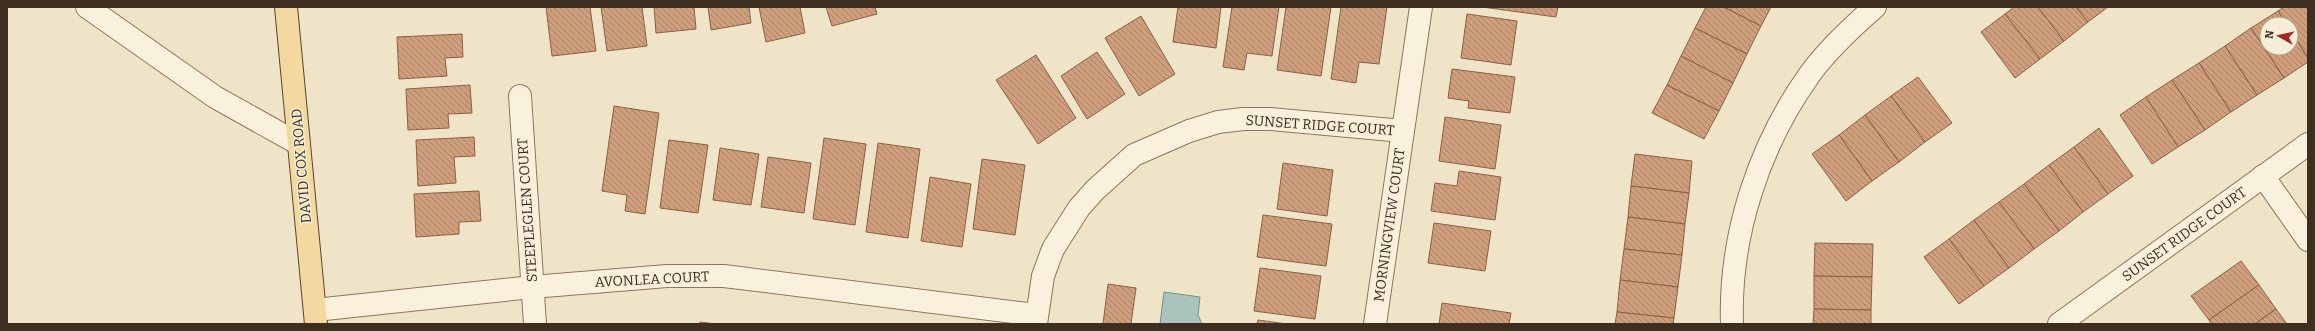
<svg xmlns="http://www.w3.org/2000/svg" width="2315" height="331" font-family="Bitter,serif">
<defs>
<pattern id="building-back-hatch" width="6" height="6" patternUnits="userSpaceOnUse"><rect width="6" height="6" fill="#cf9f7d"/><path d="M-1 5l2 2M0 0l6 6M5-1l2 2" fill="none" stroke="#a98266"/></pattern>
</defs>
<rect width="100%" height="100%" fill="#f0e4c8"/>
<path fill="#a9c4bc" stroke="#6f938a" d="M1164 292 1200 297 1198 315 1202 324H1160Z"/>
<g fill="url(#building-back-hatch)" stroke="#8d5f41">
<path d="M546 7H590L596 51 552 56Z"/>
<path d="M601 7H642L647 46 607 51Z"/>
<path d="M654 7H694L696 29 656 33Z"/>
<path d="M708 7H749L751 23 711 30Z"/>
<path d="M759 7H800L805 33 766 42Z"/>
<path d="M826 7H875L877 14 832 26Z"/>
<path d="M1178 7H1221L1216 48 1173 42Z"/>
<path d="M1232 7H1279L1272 56 1247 53 1244 70 1223 67Z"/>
<path d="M1286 7H1331L1321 76 1277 70Z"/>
<path d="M1341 7H1387L1379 64 1359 62 1356 83 1331 79Z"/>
<path d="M1482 7H1558L1556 17Z"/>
<path d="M1706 7H1724L1761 26 1747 54 1695 28Z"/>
<path d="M1724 7H1771L1761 26Z"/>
<path d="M2014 7H2038L2064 41 2040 59 2005 14Z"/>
<path d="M2038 7H2076L2088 22 2064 41Z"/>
<path d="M2076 7H2108L2088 22Z"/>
<path d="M2284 7H2308V58L2291 31V24H2286L2278 11Z"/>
<path d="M2278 11 2286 24H2267V48H2291V31L2308 58V62L2284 78 2251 28Z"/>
<path d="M1467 14 1517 21 1511 65 1461 58Z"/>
<path d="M2005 14 2040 59 2015 78 1981 32Z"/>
<path d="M1141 16 1175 74 1139 96 1105 38Z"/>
<path d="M1695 28 1747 54 1733 83 1681 56Z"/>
<path d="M2251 28 2284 78 2257 95 2225 46Z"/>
<path d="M462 34 463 57 445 58 447 76 399 79 397 37Z"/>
<path d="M2225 46 2257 95 2231 112 2199 63Z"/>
<path d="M1097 52 1125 94 1087 119 1061 76Z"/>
<path d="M1036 55 1076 118 1038 144 996 80Z"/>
<path d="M1681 56 1733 83 1719 111 1667 85Z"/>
<path d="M2199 63 2231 112 2205 130 2172 80Z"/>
<path d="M1452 69 1515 77 1510 113 1468 108 1469 101 1448 98Z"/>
<path d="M1918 77 1952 123 1925 142 1891 96Z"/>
<path d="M2172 80 2205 130 2178 147 2146 97Z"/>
<path d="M470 85 472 113 448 114 449 128 408 130 406 89Z"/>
<path d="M1667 85 1719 111 1704 139 1652 113Z"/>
<path d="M1891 96 1925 142 1899 162 1865 115Z"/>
<path d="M2146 97 2178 147 2152 164 2120 115Z"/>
<path d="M614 106 659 113 645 214 625 211 627 195 602 191Z"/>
<path d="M1865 115 1899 162 1872 181 1839 135Z"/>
<path d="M1445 117 1501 125 1495 169 1439 161Z"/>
<path d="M2099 128 2133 176 2108 194 2074 147Z"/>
<path d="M1839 135 1872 181 1846 201 1812 154Z"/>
<path d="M474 137 475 156 454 157 456 183 418 186 416 140Z"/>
<path d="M824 138 866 144 855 225 813 219Z"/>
<path d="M669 140 708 145 698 213 660 208Z"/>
<path d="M878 143 920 149 908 238 866 232Z"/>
<path d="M2074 147 2108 194 2083 212 2049 165Z"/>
<path d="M720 148 759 154 751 205 713 200Z"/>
<path d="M1635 154 1692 161 1689 193 1631 186Z"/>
<path d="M768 157 811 163 804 213 761 207Z"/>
<path d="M982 159 1025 165 1015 235 973 229Z"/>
<path d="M1283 163 1333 170 1327 216 1277 209Z"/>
<path d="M2049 165 2083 212 2059 231 2024 184Z"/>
<path d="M1459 171 1501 177 1495 220 1431 211 1435 183 1457 186Z"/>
<path d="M930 177 971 184 962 247 921 241Z"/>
<path d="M2024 184 2059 231 2034 249 1999 202Z"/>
<path d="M1631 186 1689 193 1685 224 1628 217Z"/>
<path d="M479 191 481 221 459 222V234L416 237 414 194Z"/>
<path d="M1999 202 2034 249 2009 268 1974 220Z"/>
<path d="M1263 215 1332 224 1326 266 1257 257Z"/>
<path d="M1628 217 1685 224 1682 255 1624 249Z"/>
<path d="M1974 220 2009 268 1984 286 1949 239Z"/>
<path d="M1434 223 1491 231 1485 271 1428 263Z"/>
<path d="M1949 239 1984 286 1959 304 1924 257Z"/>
<path d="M1815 243 1873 244 1872 277 1814 276Z"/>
<path d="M1624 249 1682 255 1678 287 1620 280Z"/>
<path d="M2241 261 2259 285 2209 320 2191 296Z"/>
<path d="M1260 268 1321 276 1315 319 1254 311Z"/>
<path d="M1814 276 1872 277 1871 310 1814 309Z"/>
<path d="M1620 280 1678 287 1674 318 1617 312Z"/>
<path d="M1108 284 1136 288 1131 324H1103Z"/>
<path d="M2259 285 2276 309 2255 324H2211L2209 320Z"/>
<path d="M1442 303 1511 313 1509 324H1439Z"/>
<path d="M1814 309 1871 310V324H1813Z"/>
<path d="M2276 309 2287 324H2255Z"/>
<path d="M1617 312 1674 318 1673 324H1615Z"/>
<path d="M1258 320 1287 324H1257Z"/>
<path d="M700 322 716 324H699Z"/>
</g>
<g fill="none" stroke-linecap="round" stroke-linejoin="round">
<g stroke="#8d765c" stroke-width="24">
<g id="minor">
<path d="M87 7 215 97 299 144"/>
<path d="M520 96 535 324"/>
<path d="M2263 176 2308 240"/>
<path d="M315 310 532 287 667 276H724L1036 315"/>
<path d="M1036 324 1043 276 1053 249 1079 208 1095 190 1134 155 1189 131 1218 122 1243 119H1270L1403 131"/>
<path d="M1375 324 1421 7"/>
<path d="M1732 324C1729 236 1759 145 1810 74 1828 49 1852 27 1875 7"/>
<path d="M2059 324 2308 144"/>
</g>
</g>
<g stroke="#5b4430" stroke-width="24">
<path id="major" d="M286 7 316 324"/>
</g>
<use href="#minor" stroke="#faf1dc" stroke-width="22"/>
<use href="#major" stroke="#f3d9a0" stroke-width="22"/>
</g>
<g text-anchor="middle" stroke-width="3" stroke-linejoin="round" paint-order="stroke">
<g font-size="14" fill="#3d2e20" stroke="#f7eed8">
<text transform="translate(1320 125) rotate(4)" y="5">SUNSET RIDGE COURT</text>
<text transform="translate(301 166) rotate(-95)" y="5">DAVID COX ROAD</text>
<text transform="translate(527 210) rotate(-94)" y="5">STEEPLEGLEN COURT</text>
<text transform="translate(1389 225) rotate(-82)" y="5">MORNINGVIEW COURT</text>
<text transform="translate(2184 234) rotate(-36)" y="5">SUNSET RIDGE COURT</text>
<text transform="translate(652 279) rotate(-3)" y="5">AVONLEA COURT</text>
</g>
</g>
<rect width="2315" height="331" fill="none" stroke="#3d2e20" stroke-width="16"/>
<g transform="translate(2279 36) rotate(278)"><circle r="19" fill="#f7eed8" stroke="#ada18e"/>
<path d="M0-3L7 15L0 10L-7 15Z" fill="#9e2a2b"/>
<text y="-6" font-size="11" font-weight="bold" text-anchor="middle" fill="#3d2e20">N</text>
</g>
</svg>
